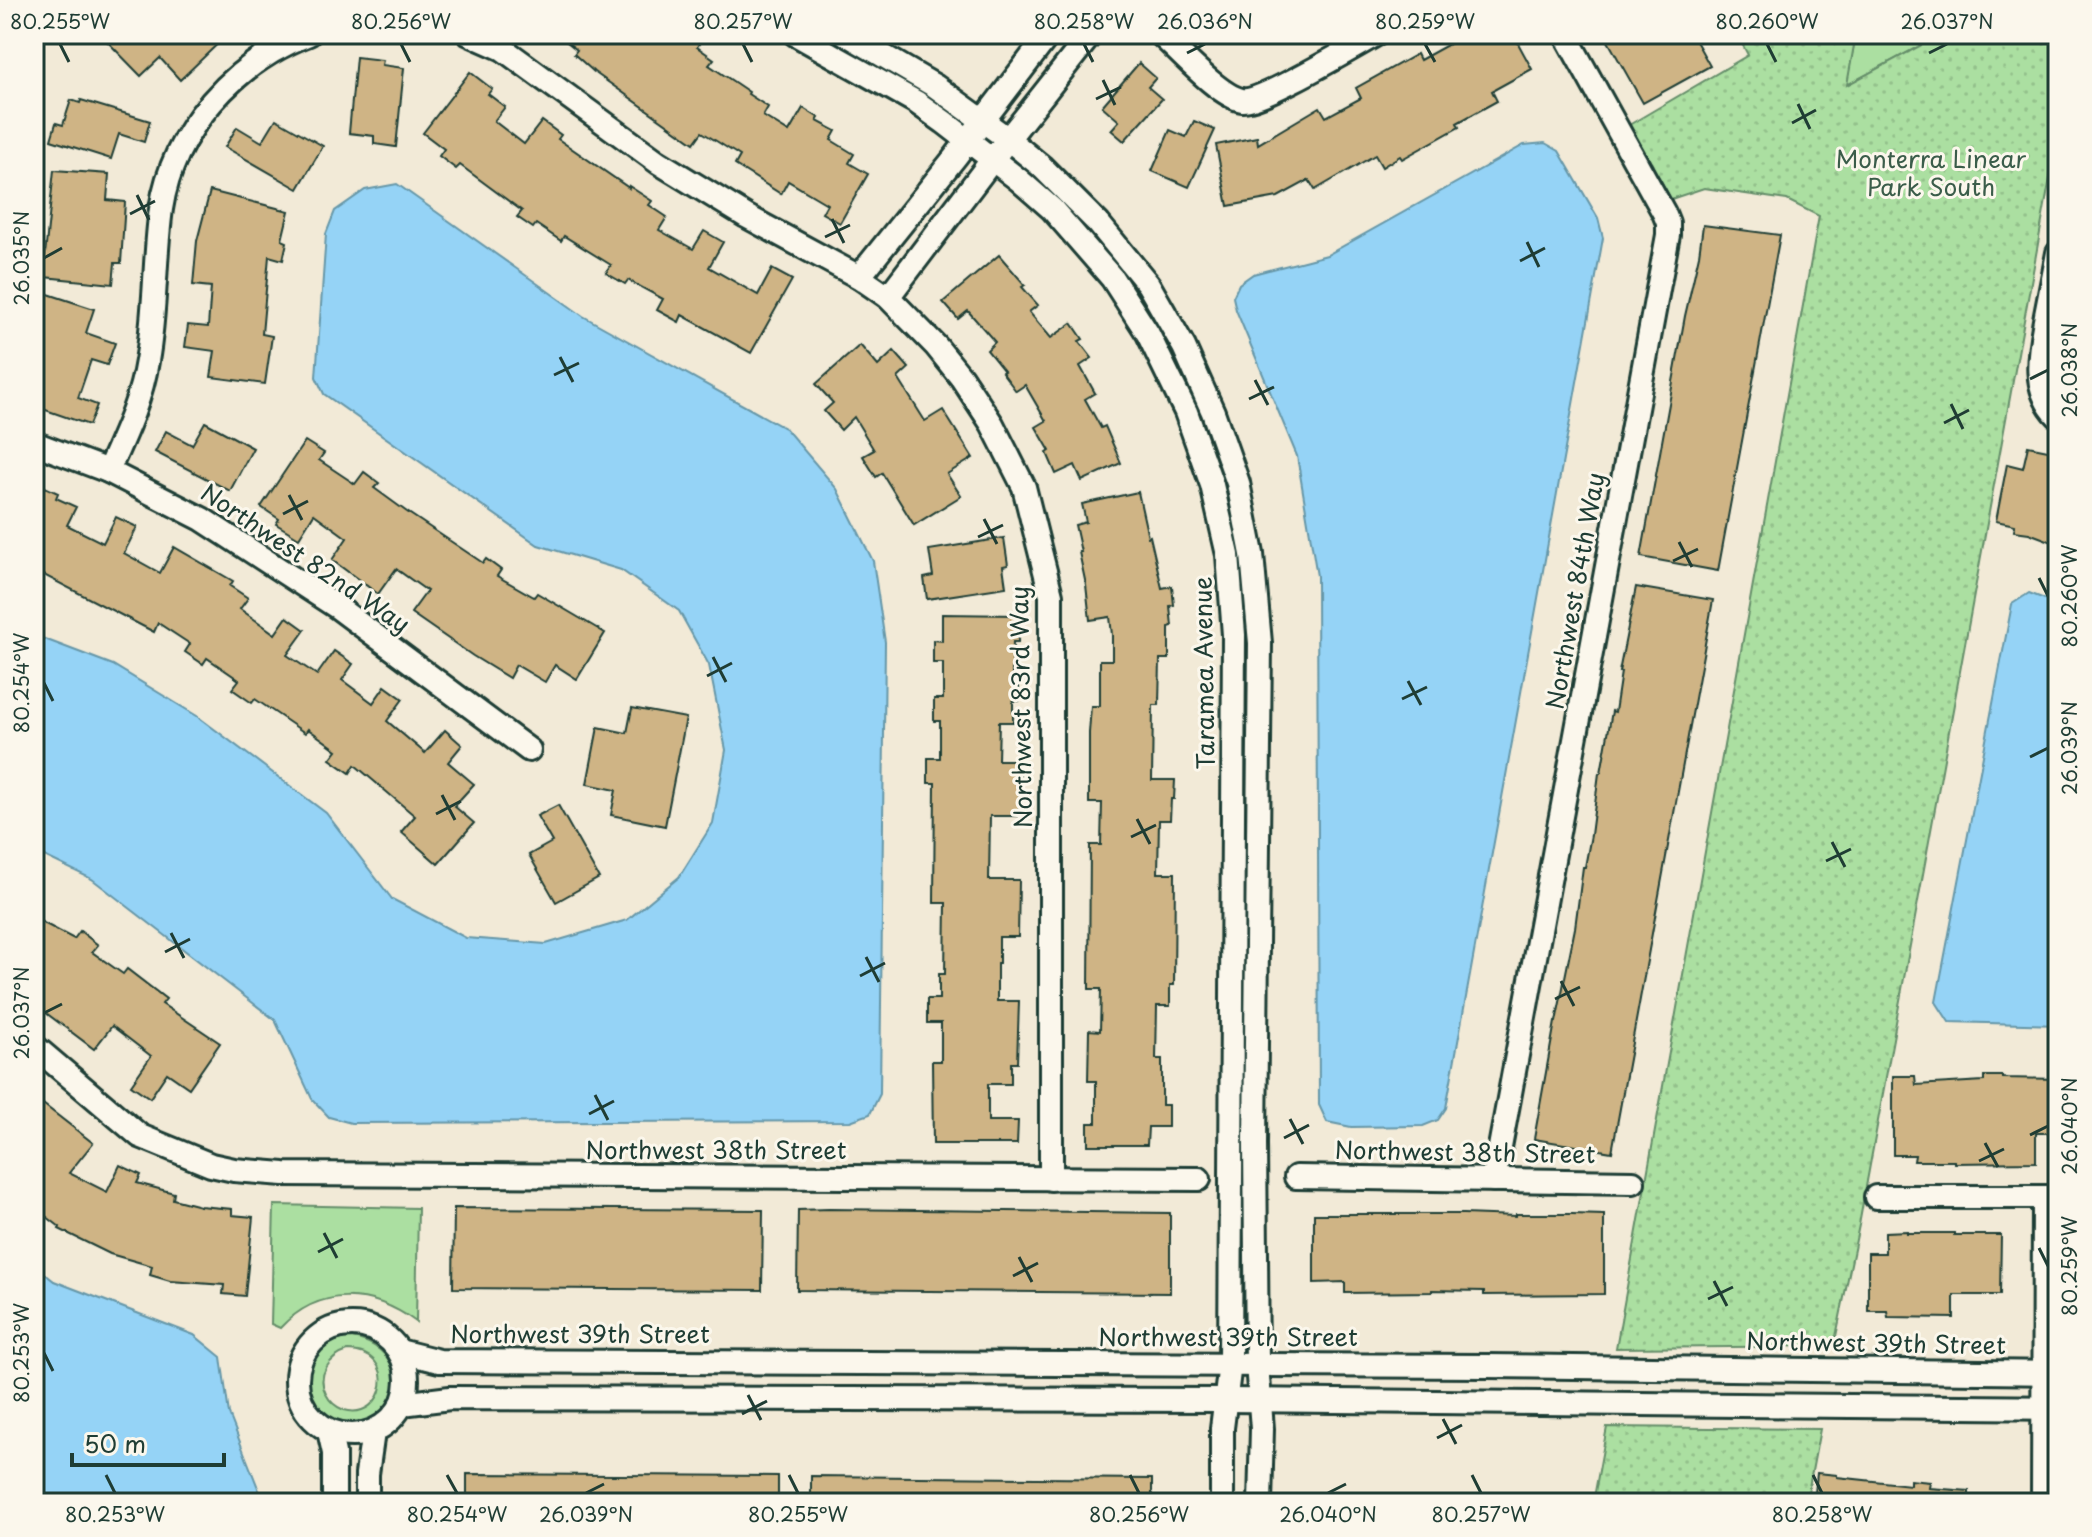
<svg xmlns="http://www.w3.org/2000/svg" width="2092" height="1537" font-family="'Playpen Sans',sans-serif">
<defs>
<pattern id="park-dots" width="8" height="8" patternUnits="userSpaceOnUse" patternTransform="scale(2)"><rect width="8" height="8" fill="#abdfa1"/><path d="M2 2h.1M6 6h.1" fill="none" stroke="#93c08b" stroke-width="1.8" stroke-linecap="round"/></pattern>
</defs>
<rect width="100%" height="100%" fill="#f2ead7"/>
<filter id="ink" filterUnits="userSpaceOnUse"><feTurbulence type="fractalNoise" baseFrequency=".0125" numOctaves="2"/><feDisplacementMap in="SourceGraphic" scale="16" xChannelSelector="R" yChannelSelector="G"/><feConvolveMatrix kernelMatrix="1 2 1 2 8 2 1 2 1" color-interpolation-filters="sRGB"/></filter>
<g filter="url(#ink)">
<g fill="#abdfa1" stroke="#658e6a" stroke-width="2" fill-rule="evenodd">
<path d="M1856 34H1942L1846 86Z"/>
<path d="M274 1205 418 1208 416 1322C371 1289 319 1286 280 1328L271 1324Z"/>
<path d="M345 1338C380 1337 409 1371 387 1404 381 1413 373 1419 363 1422 307 1438 283 1353 345 1338ZM348 1351C400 1351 386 1422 344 1410 336 1407 330 1402 326 1394 316 1375 329 1357 348 1351Z"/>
</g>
<g fill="url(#park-dots)" stroke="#658e6a" stroke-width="2">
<path d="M1737 34H1856L1847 85 1942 34H2058V134L1859 1225 1834 1346 1616 1348 1819 216 1787 200 1704 188 1671 199 1629 125 1748 55Z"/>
<path d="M1607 1427 1820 1429 1806 1503H1593Z"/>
</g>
<g fill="#95d3f6" stroke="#6697a8" stroke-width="2">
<path d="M1545 143 1559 151 1598 218 1603 238 1446 1108 1438 1120 1423 1126 1351 1127 1327 1122 1319 1105 1317 576 1297 456 1236 310 1233 297 1239 284 1253 274 1327 255 1524 145Z"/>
<path d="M397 184 583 316 786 429 837 489 873 561 885 642 880 1094 870 1114 850 1121 351 1123 329 1117 312 1099 275 1020 92 879 34 851V635L113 665 197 716 326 813 392 899 466 938 546 944 627 920 679 877 713 823 726 750 709 665 679 611 621 570 538 545 324 394 316 377 326 234 335 211 365 190Z"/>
<path d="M2029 593 2058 604V1025L1949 1022 1936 1002 2012 604Z"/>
<path d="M34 1265 54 1281 194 1335 221 1357 229 1414 260 1493V1503H34Z"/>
</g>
<g fill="#cfb485" stroke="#1f3d34" stroke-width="2">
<path d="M100 34H228L180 80 160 58 141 76Z"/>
<path d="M557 34H686L699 44 697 47 714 59 709 65 749 92 748 94 768 107 763 116 789 132 803 108 819 118 817 121 836 131 831 140 854 154 849 163 868 174 840 223 822 213 827 204 788 181 781 194 735 165 740 156 702 132 694 143 594 72 574 54 577 50Z"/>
<path d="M1467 34H1513L1532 69 1492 91 1497 101 1457 123 1459 127 1402 159 1400 156 1382 167 1375 155 1315 190 1309 180 1278 197 1228 206 1216 145 1257 137 1258 144 1320 107 1326 117 1361 98 1356 88 1417 54 1420 60Z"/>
<path d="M1604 34H1692L1710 66 1643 103Z"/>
<path d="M356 57 383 60 382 65 404 68 396 147 374 144V136L349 133Z"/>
<path d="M1139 63 1156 78 1148 87 1162 99 1124 141 1111 130 1119 121 1102 106Z"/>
<path d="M470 72 492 89 488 94 505 107 494 121 524 144 542 121 561 135 558 139 629 188V186L652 201 649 205 667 217 659 230 693 249 704 231 723 242 709 267 758 295 772 269 792 280 751 353 682 315 679 322 657 310 663 299 628 280 625 284 606 273 611 265 564 236 561 241 536 224 533 228 517 217 522 211 460 165 456 169 439 156 444 149 423 133Z"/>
<path d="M71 100 80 103 81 100 150 121 144 142 119 134 111 159 51 140 56 123 63 125Z"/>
<path d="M276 119 323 146 298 189 225 147 237 127 262 142Z"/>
<path d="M1194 121 1215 130 1189 187 1152 171 1170 130 1186 137Z"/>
<path d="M54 170 109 174 107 200 125 202 121 263H115L113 284 34 276 36 254 45 255Z"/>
<path d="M210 191 289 211 282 240 287 242 283 260 269 256 262 334 272 336 265 384 211 377 215 351 185 347 188 325 208 327 211 287 193 285 197 241Z"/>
<path d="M1703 225 1780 235 1718 571 1641 557 1685 316 1699 255Z"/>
<path d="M999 255 1025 285 1022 287 1038 305 1029 312 1051 338 1072 323 1083 339 1079 341 1092 358 1080 366 1095 393 1085 399 1101 428 1105 426 1121 463 1082 481 1075 465 1056 474 1047 453 1050 451 1036 427 1046 421 1025 385 1016 391 1002 372 1004 371 987 350 995 342 968 311 958 319 943 302Z"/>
<path d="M42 292 94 309 86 333 115 343 107 365 91 360 78 398 97 405 89 425 34 406V317Z"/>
<path d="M860 345 878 366 894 351 909 368 898 378 925 421 943 410 973 458 947 474 961 496 914 525 882 473 876 477 863 456 874 450 854 417 841 430 824 411 833 403 816 384Z"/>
<path d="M205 422 253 448 230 491 155 452 166 431 192 445Z"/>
<path d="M305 441 324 453 319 460 355 484 364 472 379 483 374 488 407 512 483 563 486 559 501 570 497 576 534 597 537 593 605 633 577 679 555 665 545 682 516 665 509 678 473 656 411 613 427 591 396 569 378 594 332 560 347 538 314 514 299 538 276 524 279 519 261 507Z"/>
<path d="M2028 446 2058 452V544L2029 533 2014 531 2015 525 1996 521 2007 464 2023 468Z"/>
<path d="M34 482 58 493 56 498 76 507 67 525 103 543 116 517 137 527 124 553 160 573 174 547 233 581 230 586 248 598 240 609 275 634 287 617 305 630 287 655 317 675 334 651 353 664 342 680 373 703 385 686 403 699 387 721 425 753 445 730 462 745 448 762 474 784 454 806 474 823 438 864 401 832 415 816 355 765 350 773 330 759 337 750 308 729 305 733 255 699 252 703 232 689 239 680 207 658 203 664 185 652 190 644 158 623 154 632 34 570Z"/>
<path d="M1138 492 1148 537 1150 536 1162 588 1172 586 1174 605 1170 606 1172 626 1169 627V659H1160L1159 705H1153L1152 780H1175L1174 799H1171L1170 820H1159L1158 873H1175L1174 985H1170V1006H1157L1156 1059H1162V1105H1168V1127H1148L1147 1145H1088V1123H1096V1081H1088L1089 1030 1100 1031 1101 989H1089L1090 845H1101L1102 803H1089V733L1091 706H1100V660H1112V635L1110 617 1090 620 1086 585 1079 552H1081L1075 525 1086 522 1082 504Z"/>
<path d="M1004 538 1008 565 1003 566 1006 587 927 599 924 578 933 576 929 550Z"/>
<path d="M1636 587 1713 600 1612 1152 1534 1139 1555 1022H1556L1575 928 1583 867H1585L1591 835 1599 773H1601L1612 711 1615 712 1621 672H1619Z"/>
<path d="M942 614 1019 615 1018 642H1013L1012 674H1019V701H1013V722H999L998 760H1020L1019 816H990L989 880H1019L1018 937H999V963H997V1001H1019L1017 1063H1011V1084H988V1121H1018L1017 1144H933L932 1061H941V1023H927V999H939V974H945L946 903H934L935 783H928V758H940V721H934V699H943V663H933V640L942 641Z"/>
<path d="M632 708 686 718 665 826 611 815 616 790 587 784 598 727 627 733Z"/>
<path d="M558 805 599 878 556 902 529 855 552 842 537 816Z"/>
<path d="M34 918 74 939 80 931 98 945 92 952 123 974 127 969 166 999 162 1004 220 1043 189 1088 167 1073 150 1098 131 1085 151 1056 112 1026 94 1049 34 1004Z"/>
<path d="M1893 1076H1915L1916 1085 1984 1081V1076H2003V1078L2058 1079V1133H2036V1162L1954 1163V1161H1914L1915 1155H1893Z"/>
<path d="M34 1097 93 1143 69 1173 107 1192 120 1165 141 1175 137 1183 174 1193 173 1199 200 1206 232 1209V1215L253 1217 245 1296 223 1294 224 1285 170 1281 150 1275 152 1266 110 1254 59 1229 60 1227 34 1207Z"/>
<path d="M454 1208 763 1210 762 1290 453 1288Z"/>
<path d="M829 1209 1170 1213V1293L797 1290 798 1210Z"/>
<path d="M1314 1214H1463L1516 1216V1214H1572L1604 1215V1294L1484 1295V1291L1432 1290V1292L1345 1293V1282L1314 1283Z"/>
<path d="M1907 1231V1233H1954V1235H2001L2000 1295H1954V1318L1888 1317 1887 1311H1868V1253H1885V1232Z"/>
<path d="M1817 1473 1837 1475V1477L1910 1485V1480L1930 1482 1929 1488 1969 1491V1503H1814Z"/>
<path d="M467 1474 778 1476V1503H467Z"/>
<path d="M811 1476 1152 1479V1503H811Z"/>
</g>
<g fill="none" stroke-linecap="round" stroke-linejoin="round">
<g stroke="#1f3d34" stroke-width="28">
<g id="street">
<path d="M469 34 503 49 658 162 746 216 859 277 888 297 936 346 961 377 992 424 1024 487 1051 595V1179"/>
<path d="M795 34 916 102 944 122 1019 180 1052 209 1112 278 1148 334 1186 412 1212 485 1228 555 1234 635 1230 1364 1222 1428V1503"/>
<path d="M846 34 935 86 1008 139 1041 166 1099 224 1148 284 1184 347 1213 412 1238 483 1252 554 1260 643 1255 1144 1257 1364 1262 1429 1260 1503"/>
<path d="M1160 34C1179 51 1219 96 1242 100 1260 103 1355 46 1377 34"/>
<path d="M2058 253C2054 273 2050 294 2046 315 2040 349 2030 388 2058 416"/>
<path d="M859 277 956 156 1049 34"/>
<path d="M888 297 1008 139 1091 34"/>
<path d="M34 443 108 471 202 519 337 607 529 750"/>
<path d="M108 471C124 435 141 400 147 361 156 311 154 259 161 209 173 129 235 62 309 34"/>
<path d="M34 1046 140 1136 211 1165 234 1170 284 1174 1199 1179"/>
<path d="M1296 1177 1633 1182"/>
<path d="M1494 1180 1668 235V223L1664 213 1565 34"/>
<path d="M1876 1197H2057"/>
<circle cx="352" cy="1380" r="55"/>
<path d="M399 1351 439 1361 1486 1366 2058 1373"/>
<path d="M402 1404 450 1398 1226 1400 2058 1408"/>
<path d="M329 1431 334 1453V1503"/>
<path d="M367 1503V1474L373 1432"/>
<path d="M2043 1503 2044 1197"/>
</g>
</g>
<use href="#street" stroke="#fbf7ec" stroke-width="22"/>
</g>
</g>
<path fill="none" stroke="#1f3d34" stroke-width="3" d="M60 44 69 62M401 44 410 62M743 44 752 62M1084 44 1093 62M1425 44 1435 62M1767 44 1776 62M1187 53 1205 44M1929 53 1947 44M1103 80 1115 105M1096 99 1121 87M1798 104 1810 129M1792 123 1816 110M137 195 149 220M130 214 155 201M832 219 844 243M825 237 850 225M1527 242 1539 267M44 258 62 248M1520 261 1545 248M560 357 573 382M554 375 579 363M2030 379 2048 370M1255 380 1268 405M1249 399 1274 387M1951 404 1963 429M1944 423 1969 410M289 495 302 520M283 514 308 501M984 519 997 544M978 537 1003 525M1679 542 1692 567M1673 561 1698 549M2039 578 2048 596M713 657 726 682M707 676 732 663M1408 681 1421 705M44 683 53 701M1402 699 1427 687M2030 757 2048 748M442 795 455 820M436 814 461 801M1137 819 1150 844M1131 837 1156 825M1832 842 1845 867M1826 861 1851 849M171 933 184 958M165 952 190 939M866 957 879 982M860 976 885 963M1561 981 1574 1006M1555 999 1580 987M44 1013 62 1004M595 1095 608 1120M589 1114 614 1101M1290 1119 1303 1144M2030 1135 2048 1126M1284 1138 1309 1125M1985 1143 1998 1167M1979 1161 2004 1149M324 1233 337 1258M2039 1248 2048 1266M318 1252 343 1239M1019 1257 1032 1282M1013 1276 1038 1263M1714 1281 1727 1306M1708 1299 1733 1287M44 1353 53 1371M748 1395 761 1420M742 1414 767 1401M1443 1419 1456 1444M1437 1438 1462 1425M106 1475 115 1493M447 1475 457 1493M789 1475 798 1493M1130 1475 1139 1493M1472 1475 1481 1493M1813 1475 1822 1493M586 1493 604 1484M1328 1493 1346 1484"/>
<g text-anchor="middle" stroke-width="6" stroke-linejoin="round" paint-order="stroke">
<g font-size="24" fill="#3b5d4a" stroke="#fbf7ec">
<text x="1931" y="168">Monterra Linear<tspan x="1931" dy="28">Park South</tspan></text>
</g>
<g font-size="24" fill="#1f3d34" stroke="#fbf7ec">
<text transform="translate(305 559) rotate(34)" y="8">Northwest 82nd Way</text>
<text transform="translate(1576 591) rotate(-80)" y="8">Northwest 84th Way</text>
<text transform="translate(1205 673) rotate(-91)" y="8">Taramea Avenue</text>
<text transform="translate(1022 707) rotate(-91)" y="8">Northwest 83rd Way</text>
<text x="716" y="1159">Northwest 38th Street</text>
<text transform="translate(1465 1153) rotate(1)" y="8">Northwest 38th Street</text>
<text x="580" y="1343">Northwest 39th Street</text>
<text x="1228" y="1346">Northwest 39th Street</text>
<text transform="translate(1876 1344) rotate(1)" y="8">Northwest 39th Street</text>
</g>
</g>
<rect width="2092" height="1537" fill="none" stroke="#fbf7ec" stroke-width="88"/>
<path d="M72 1453v12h152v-12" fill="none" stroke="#1f3d34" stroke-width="4"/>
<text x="84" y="1453" font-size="24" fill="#1f3d34" stroke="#fbf7ec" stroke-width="6" paint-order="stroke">50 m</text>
<rect x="44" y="44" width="2004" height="1449" fill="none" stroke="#1f3d34" stroke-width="3"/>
<g font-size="20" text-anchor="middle" fill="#1f3d34">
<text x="60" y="29">80.255°W</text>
<text x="401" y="29">80.256°W</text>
<text x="743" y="29">80.257°W</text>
<text x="1084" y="29">80.258°W</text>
<text x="1205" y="29">26.036°N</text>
<text x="1425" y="29">80.259°W</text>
<text x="1767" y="29">80.260°W</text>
<text x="1947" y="29">26.037°N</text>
<text transform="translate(22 258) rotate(-90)" y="7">26.035°N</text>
<text transform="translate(2070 370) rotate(-90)" y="7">26.038°N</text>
<text transform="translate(2070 596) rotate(-90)" y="7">80.260°W</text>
<text transform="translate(22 683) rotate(-90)" y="7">80.254°W</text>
<text transform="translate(2070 748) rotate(-90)" y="7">26.039°N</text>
<text transform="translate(22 1013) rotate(-90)" y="7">26.037°N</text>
<text transform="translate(2070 1126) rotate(-90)" y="7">26.040°N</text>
<text transform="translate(2070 1266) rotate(-90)" y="7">80.259°W</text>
<text transform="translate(22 1353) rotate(-90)" y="7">80.253°W</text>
<text x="115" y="1522">80.253°W</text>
<text x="457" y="1522">80.254°W</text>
<text x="586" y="1522">26.039°N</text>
<text x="798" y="1522">80.255°W</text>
<text x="1139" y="1522">80.256°W</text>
<text x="1328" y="1522">26.040°N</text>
<text x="1481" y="1522">80.257°W</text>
<text x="1822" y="1522">80.258°W</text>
</g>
</svg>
